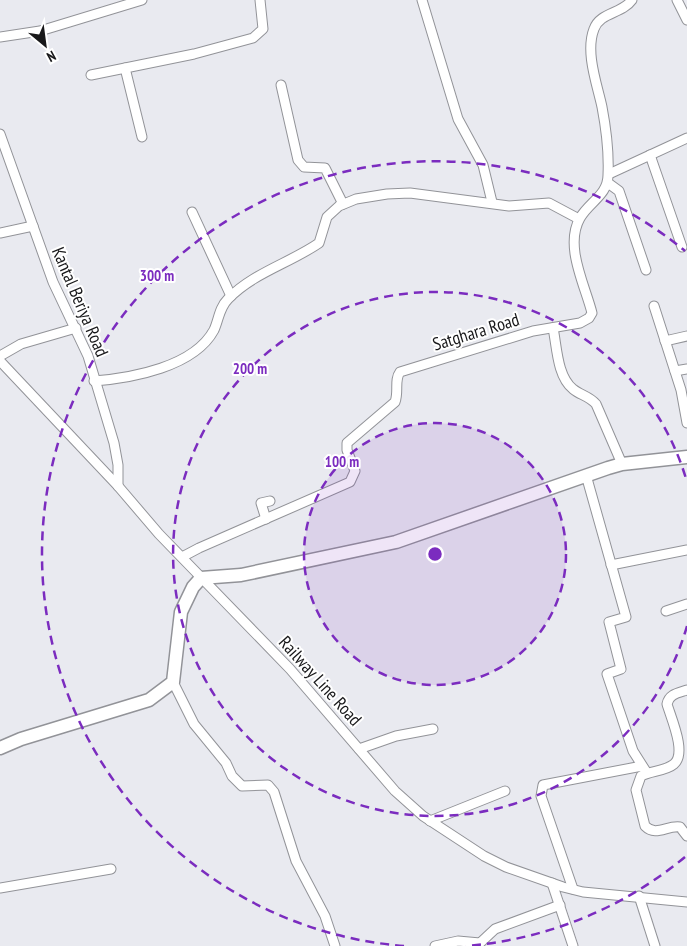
<svg xmlns="http://www.w3.org/2000/svg" width="687" height="946" font-family="'PT Sans Narrow',sans-serif">
<rect width="100%" height="100%" fill="#e9eaf0"/>
<g fill="none" stroke-linecap="round" stroke-linejoin="round">
<g stroke="#929398" stroke-width="11">
<g id="street">
<path d="M422 0 458 119 483 165 492 202"/>
<path d="M677 0 687 20"/>
<path d="M0 37 40 31 142 0"/>
<path d="M125 68 142 137"/>
<path d="M91 75 194 54 253 38 263 29 260 0"/>
<path d="M281 85 298 160 304 167 325 168 343 204"/>
<path d="M0 134 53 282 88 356 114 443 118 465V486"/>
<path d="M650 155 682 247"/>
<path d="M609 174 687 138"/>
<path d="M608 183 619 191 646 270"/>
<path d="M192 212 231 296"/>
<path d="M0 233 33 226"/>
<path d="M654 306 681 390 687 423"/>
<path d="M553 328C557 347 557 376 573 389 580 395 589 396 596 404L622 464"/>
<path d="M665 341 687 336"/>
<path d="M0 356 21 344 76 328"/>
<path d="M0 361 118 486 159 534 290 669 395 791 423 816 484 856 506 867 563 887 583 892 687 902"/>
<path d="M675 371 687 369"/>
<path d="M94 381C132 378 194 367 214 330 219 319 219 308 228 299 253 273 290 263 319 243L327 217 339 206 356 199 387 194 410 193 509 206 549 203 579 219"/>
<path d="M586 475 626 617 609 622 621 669 607 674 633 751 647 773"/>
<path d="M266 519 261 503 270 501"/>
<path d="M182 557 199 548 350 482 355 471 347 450V443L395 402C399 392 394 380 400 372L533 331 580 323 589 318 592 313C585 285 564 246 580 218 589 202 608 195 608 175 609 154 606 128 602 107 597 84 585 52 594 29 600 12 622 14 632 0"/>
<path d="M611 565 687 550"/>
<path d="M666 611 687 604"/>
<path d="M173 682 194 724 226 763 232 776 242 786 268 785 274 792 296 861 325 916 335 946"/>
<path d="M687 690C678 693 669 694 667 704 671 718 687 753 674 764 666 771 650 771 641 776L636 790 645 826C656 837 667 825 680 827L687 836"/>
<path d="M359 749 396 736 433 729"/>
<path d="M430 821 505 791"/>
<path d="M552 883 573 946"/>
<path d="M0 888 111 869"/>
<path d="M573 889 541 796 543 785 642 766"/>
<path d="M639 896 655 946"/>
<path d="M435 946 458 941 480 943 495 929 560 905"/>
</g>
</g>
<g stroke="#929398" stroke-width="15">
<path id="secondary" d="M0 748 21 739 149 700 173 682 181 612 193 587 201 578 241 575 396 542 608 468 622 464 687 457"/>
</g>
<use href="#street" stroke="#fff" stroke-width="9"/>
<use href="#secondary" stroke="#fff" stroke-width="12"/>
</g>
<circle cx="435" cy="554" r="131" fill="#7b2cbf" fill-opacity=".12"/>
<g fill="none" stroke="#7b2cbf" stroke-width="2.5" stroke-dasharray="9 6">
<circle cx="435" cy="554" r="131"/>
<path d="M687 626A262 262 0 1 1 687 482"/>
<path d="M685 857A393 393 0 0 1 466 946M404 946A393 393 0 1 1 685 251"/>
</g>
<g text-anchor="middle" stroke-width="4" stroke-linejoin="round" paint-order="stroke">
<g font-size="18" fill="#18181a" stroke="#fff">
<text transform="translate(80 302) rotate(67)" y="6">Kantal Beriya Road</text>
<text transform="translate(476 332) rotate(-17)" y="6">Satghara Road</text>
<text transform="translate(320 681) rotate(48)" y="6">Railway Line Road</text>
</g>
</g>
<circle cx="435" cy="554" r="8" fill="#7b2cbf" stroke="#fff" stroke-width="2.5"/>
<g font-size="15" text-anchor="middle" font-weight="bold" fill="#7b2cbf" stroke="#fff" stroke-width="4" stroke-linejoin="round" paint-order="stroke">
<text x="157" y="281">300 m</text>
<text x="250" y="374">200 m</text>
<text x="342" y="467">100 m</text>
</g>
<g transform="translate(45 45) rotate(151)" stroke="#ffffff" stroke-width="4" paint-order="stroke">
<path d="M0-4L9 19L0 12L-9 19Z" fill="#18181a"/>
<text y="-8" font-size="14" font-weight="bold" text-anchor="middle" fill="#18181a">N</text>
</g>
</svg>
